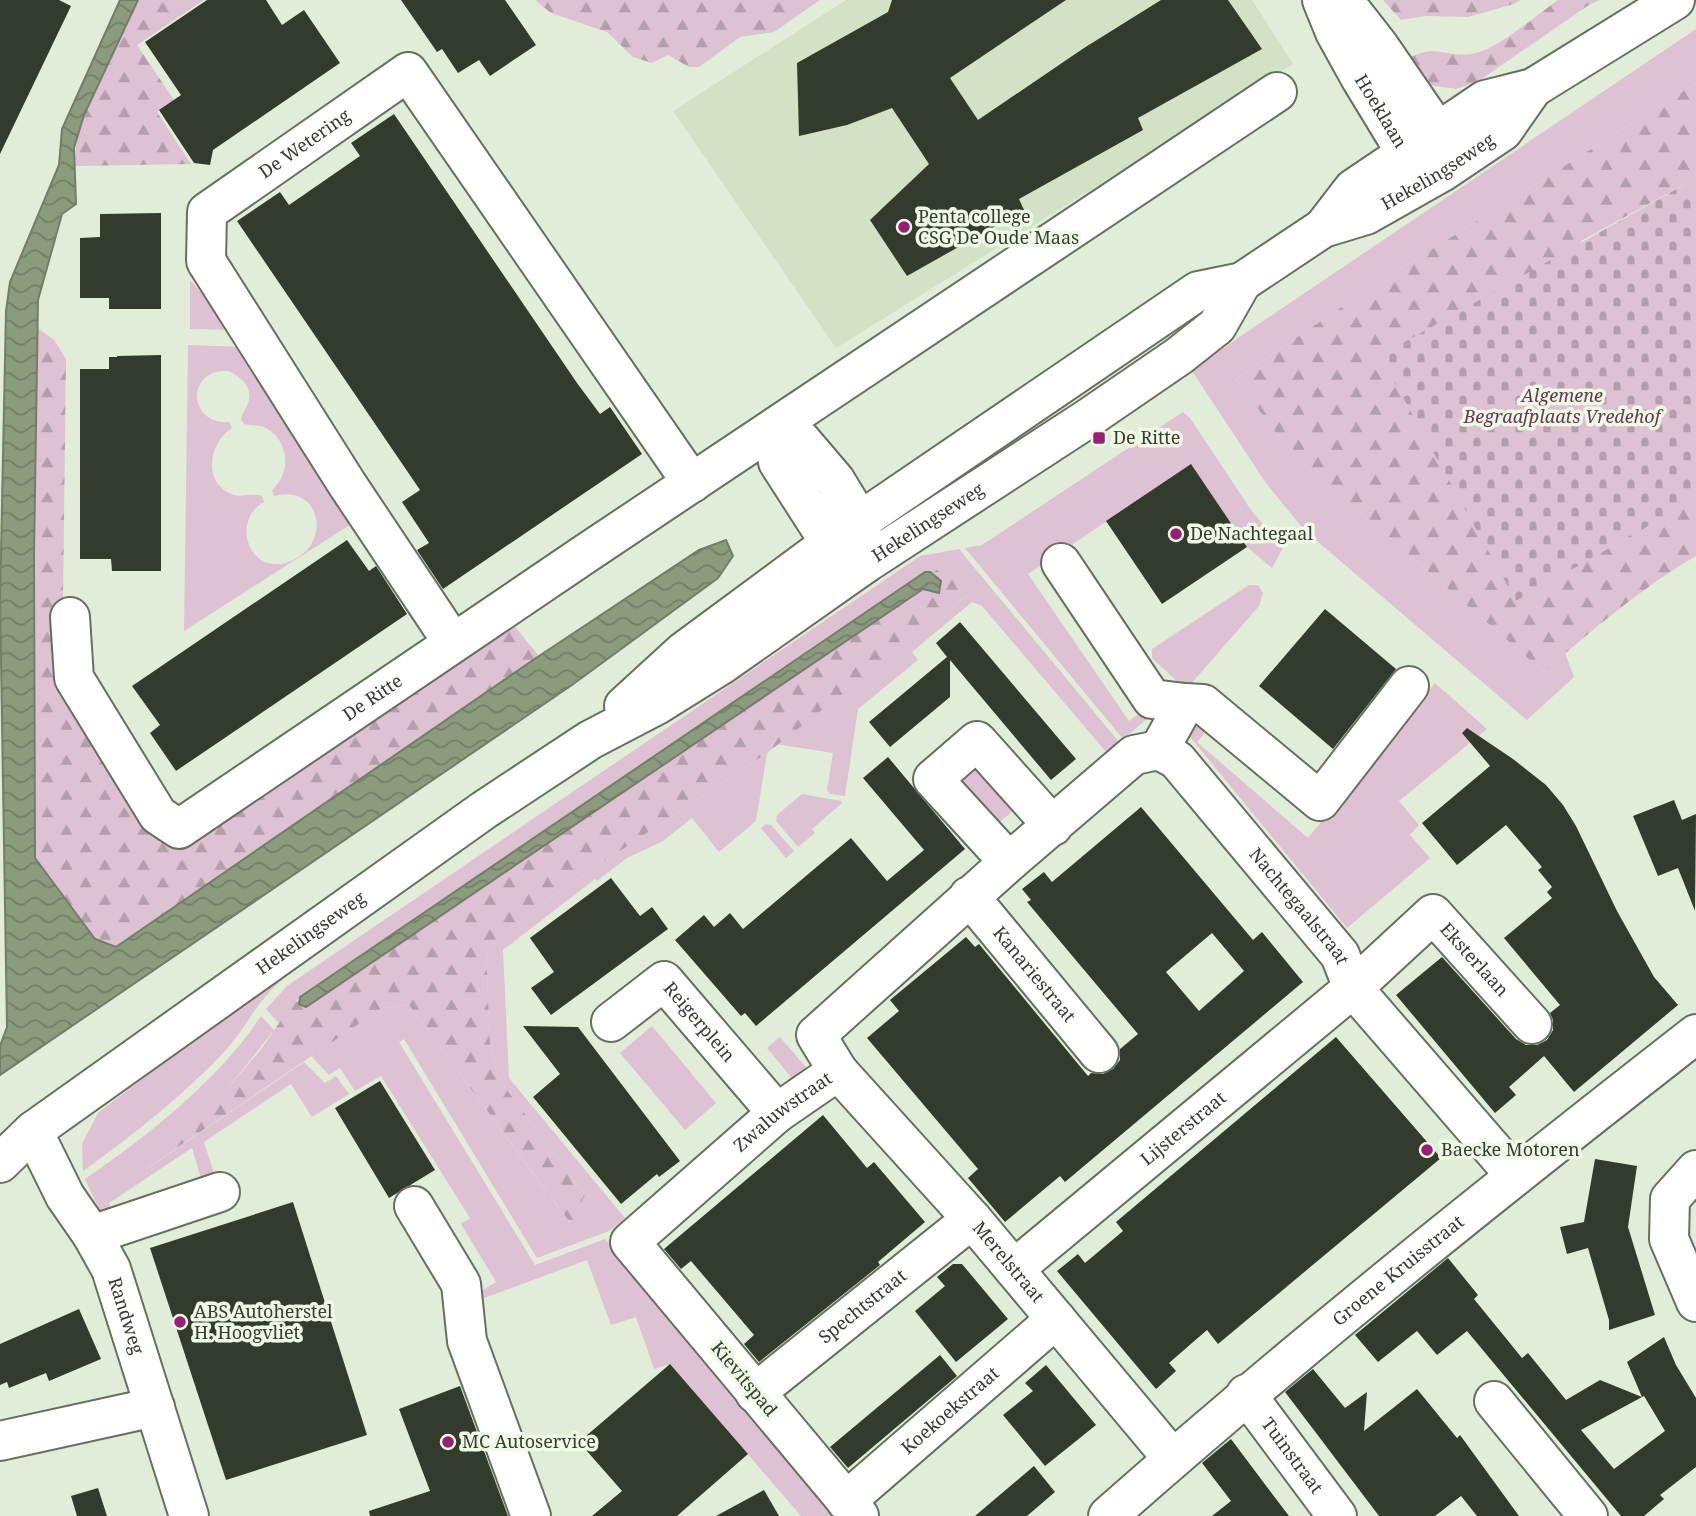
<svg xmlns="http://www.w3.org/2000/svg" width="1696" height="1516" font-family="'Noto Serif',serif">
<defs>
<pattern id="forest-firs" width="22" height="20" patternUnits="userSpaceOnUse" patternTransform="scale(1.75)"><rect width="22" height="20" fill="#dec1d2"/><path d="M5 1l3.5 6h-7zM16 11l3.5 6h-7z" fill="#b59eab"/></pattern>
<pattern id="cemetery-stones" width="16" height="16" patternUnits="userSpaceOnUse" patternTransform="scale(1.75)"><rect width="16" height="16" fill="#dec1d2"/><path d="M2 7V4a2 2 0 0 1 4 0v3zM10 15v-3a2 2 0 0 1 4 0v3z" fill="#b59eab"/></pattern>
<pattern id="water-waves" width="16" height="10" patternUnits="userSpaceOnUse" patternTransform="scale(1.75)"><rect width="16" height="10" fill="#8b9b7d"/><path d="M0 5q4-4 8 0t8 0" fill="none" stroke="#728067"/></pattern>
</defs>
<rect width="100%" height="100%" fill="#e2edd9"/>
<path fill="#d3e1c7" d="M846 0H1252L1293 64 836 348 673 111Z"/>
<g fill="#dec1d2" fill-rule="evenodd">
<path d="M1696 29V83L1359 295 1236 379 1275 432 1310 469 1544 672 1565 653 1574 677 1527 720 1304 530 1266 483 1192 371 1235 340Z"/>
<path d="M190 280 234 330 190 329Z"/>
<path d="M188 345 244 347 356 521 184 631ZM228 371C240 376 254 387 248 403 246 409 242 413 241 420L244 424C251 426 259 424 266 428 290 441 291 474 272 490L274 496C324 483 333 550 285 563 247 573 232 519 264 502L262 496C250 493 240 499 229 493 202 479 210 442 232 428L229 422C196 425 186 386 211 374 216 371 223 371 228 371Z"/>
<path d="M1183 412 1190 418 1251 510 1283 548 1272 568 1247 547 1191 465 1028 574 1129 721 1150 706 1154 713 1123 739 965 548 982 545Z"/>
<path d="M959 549 1119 742 1107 753 982 606 972 602 912 652 918 660 858 709 845 796 830 794 827 790 833 753 776 744 970 594 947 563 300 996 279 1023 266 1009 287 986 920 556Z"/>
<path d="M1249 585H1258L1263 593 1259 606 1190 685H1181L1152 658V649Z"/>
<path d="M1435 683 1487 729 1399 801 1419 825 1410 835 1430 858 1347 928 1186 732 1193 724 1201 722 1210 726 1197 742 1308 838Z"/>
<path d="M767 753 756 821 719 852 692 818 663 841 627 858 597 881 595 879 503 950 509 1078 625 1218 609 1231 537 1258 404 1039 399 1042 535 1265 605 1239 620 1257 618 1259 625 1267 834 1516H801L670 1364 654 1369 636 1317 611 1325 587 1260 468 1304 467 1300 496 1282 461 1224 470 1218 381 1076 355 1091 340 1068 329 1075 311 1056 382 1008 409 1005 570 1223 585 1195 499 1079 490 1045 486 947 557 893Z"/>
<path d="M971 761 1018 807 992 828 957 786Z"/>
<path d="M802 794 841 801 842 803 812 829 815 833 798 847 776 821 777 815Z"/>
<path d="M766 824 771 825 794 851 786 858 761 828Z"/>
<path d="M283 971 287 976C257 999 249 1024 226 1050 184 1095 133 1135 83 1171L82 1144 98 1113Z"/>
<path d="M261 1016 274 1030 228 1088 145 1170 304 1062 325 1083 336 1076 349 1094 312 1117 291 1084 204 1142 216 1180 203 1185 192 1148 109 1203 113 1215 105 1221 85 1179C147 1136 219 1080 261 1016Z"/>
<path d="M652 1026 716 1103 685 1130 620 1053Z"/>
<path d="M780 1037 810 1072 786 1092 781 1086 791 1077 767 1048Z"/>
</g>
<g fill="url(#forest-firs)">
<path d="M138 0H204L137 45 174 100 157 112 191 164 75 166C73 119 118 44 138 0Z"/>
<path d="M535 0H820L774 32 740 37 699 67H689L668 55 652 63 633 57 607 32 551 13Z"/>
<path d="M1383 0H1520L1514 4 1468 17 1426 16 1401 20Z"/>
<path d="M1558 0H1600L1589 5 1477 82 1456 89 1428 85 1403 62C1436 40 1444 60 1476 53 1499 48 1538 14 1558 0Z"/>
<path d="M1696 83V178L1581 241 1516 600 1696 499V556C1641 588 1592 630 1544 672L1310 469 1275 432 1236 379 1359 295Z"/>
<path d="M38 328 54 340 66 359 62 682 165 845 510 621 539 656 116 947 95 939 35 858 34 554Z"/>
<path d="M947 563 971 593 767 753 557 893 486 947 490 1045 499 1079 585 1195 571 1224 409 1005 382 1008 140 1173 228 1088 262 1048 292 1004 298 1001 302 1006 306 1007 923 589 939 593 941 581 932 573Z"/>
</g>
<path fill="url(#cemetery-stones)" d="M1696 178V499L1516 601 1380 356Z"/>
<g fill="url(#water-waves)" stroke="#727e67" stroke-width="2">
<path d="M120 0H138L84 115 74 148 76 204 62 214 38 300 34 554 35 858 95 939 116 947 539 656 699 550 726 540 733 556 718 578 572 685 0 1075V1046L7 1027 0 600 6 311 10 282 59 165 62 129Z"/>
<path d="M925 572H930L941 581 939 593 923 589 306 1007 299 1004 300 997Z"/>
</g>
<g fill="#333b2c" fill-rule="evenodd">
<path d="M0 0H59L71 6 0 154Z"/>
<path d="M207 0H266L282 25 304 10 340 63 213 150 210 165 194 163 159 110 181 95 145 42Z"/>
<path d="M401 0H505L536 45 490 76 479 60 458 73 442 49 437 52Z"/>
<path d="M892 0H1066L950 78 978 120 1084 48 1161 0H1228L1262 49 1138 118 1143 130 1019 199 1024 210 907 276 870 220 929 164 892 108 847 125 799 136 797 63 888 12Z"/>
<path d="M394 114 577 383 600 414 610 407 642 454 443 589 417 550 429 543 402 502 420 490 237 221 280 192 289 205 360 156 351 143Z"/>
<path d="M161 213V309H109V298H80V238L100 237V214Z"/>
<path d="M161 355V571H112L111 559H80V369H109V357H117V356Z"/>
<path d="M1191 464 1247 547 1162 604 1106 521Z"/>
<path d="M347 540 369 571 376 566 407 614 176 771 150 733 160 725 132 686Z"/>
<path d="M1325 609 1396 669 1333 749 1259 686Z"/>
<path d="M960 622 1076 759 1051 780 950 660V697L890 747 869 722 947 657 936 643Z"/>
<path d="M1467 728 1513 759 1546 785 1563 805 1576 826 1617 911 1654 977 1678 1005 1574 1092 1544 1056 1509 1087 1516 1095 1495 1113 1396 995 1442 957 1516 1039 1526 1045H1537L1547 1040 1553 1030V1020L1550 1013 1560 1005 1504 938 1552 898 1547 892 1552 887 1538 870 1542 867 1506 825 1457 865 1422 823 1490 766 1462 733Z"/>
<path d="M888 757 965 849 756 1026 745 1013 741 1016 675 940 704 915 714 927 730 913 743 929 851 838 887 881 924 850 863 778Z"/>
<path d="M1674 800 1682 820 1696 814 1695 911 1678 868 1658 876 1633 816Z"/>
<path d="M1141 807 1253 940 1262 932 1303 982 1065 1182 1060 1176 1005 1222 968 1178 978 1169 867 1038 899 1011 890 1000 966 937 975 947 979 944 1088 1076 1091 1073 1103 1074 1113 1069 1120 1060V1049L1138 1034 1027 902 1031 900 1022 889 1044 872 1052 882ZM1212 933 1244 971 1199 1011 1166 972Z"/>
<path d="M611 878 640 916 652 907 668 929 551 1015 531 988 554 972 530 938Z"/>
<path d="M523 1026 578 1027 680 1161 659 1177 657 1174 621 1204 533 1097 560 1074Z"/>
<path d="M1336 1037 1441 1158 1218 1344 1207 1330 1169 1363 1176 1371 1156 1389 1057 1271 1078 1254 1085 1263 1123 1231 1116 1222Z"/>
<path d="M380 1081 435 1170 389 1198 335 1108Z"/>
<path d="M823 1115 867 1168 874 1162 925 1222 878 1262 880 1265 759 1362 744 1344 754 1335 691 1261 681 1269 664 1249Z"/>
<path d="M1595 1159 1637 1166 1628 1227 1655 1315 1609 1330V1320L1588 1248 1567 1254 1560 1227 1584 1222Z"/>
<path d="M293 1202 367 1435 226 1480 150 1248Z"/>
<path d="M1448 1258 1478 1295 1474 1299 1522 1358 1528 1353 1566 1400 1600 1380 1642 1397 1627 1362 1664 1337 1676 1365 1696 1398V1467L1660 1495 1664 1499 1644 1516H1621L1467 1331 1437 1355 1417 1331 1378 1362 1355 1335ZM1644 1396 1665 1431 1614 1469 1581 1430Z"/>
<path d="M953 1264H962L1008 1319 956 1362 915 1311 945 1286 937 1277Z"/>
<path d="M79 1309 101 1359 49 1381 46 1373 9 1388 7 1382 0 1385V1344Z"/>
<path d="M940 1355 957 1376 848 1468 830 1447Z"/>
<path d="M670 1364 748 1454 677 1516H592L622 1491 579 1442Z"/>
<path d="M1046 1365 1096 1425 1045 1466 1003 1415 1033 1391 1025 1383Z"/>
<path d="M1313 1369 1345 1408 1367 1392 1364 1431 1417 1389 1457 1438 1460 1435 1519 1516H1477L1461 1496 1435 1516H1379L1285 1392Z"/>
<path d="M460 1386 508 1516H370L369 1511 430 1491 399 1409Z"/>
<path d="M1231 1439 1267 1487 1289 1516H1212L1231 1501 1202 1463Z"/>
<path d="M1034 1466 1055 1492 1027 1516H975Z"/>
<path d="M98 1488 107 1516H77L71 1496Z"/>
<path d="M764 1490 779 1516H716Z"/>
</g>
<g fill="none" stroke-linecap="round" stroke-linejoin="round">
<g stroke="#67705f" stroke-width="42">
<g id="minor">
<path id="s1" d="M1322 0 1335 32 1361 79 1406 153 1429 165"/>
<path d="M1340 0 1354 14 1379 46 1438 132 1441 156"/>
<path d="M1323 228 1353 189 1485 100 1533 88 1675 0"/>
<path d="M773 429 800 439 835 480 860 521 866 563 830 543 778 462Z"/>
<path d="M1061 563 1152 699 1185 703"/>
<path id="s2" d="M70 617 74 678 158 815 179 829 588 552 1277 92"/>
<path id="s3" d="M453 643 347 484 206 261 207 212 408 72 692 483"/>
<path id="s4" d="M624 706 683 652 860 521 1198 291 1242 282 1323 228 1366 215 1442 172 1503 131 1533 88"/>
<path d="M1159 750 1185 703 1203 704 1320 801 1409 686"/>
<path id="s5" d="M1053 826 977 741 933 779 1009 862 1134 755 1159 750 1177 760 1340 955 1353 988 1515 1175"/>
<path id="s6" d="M969 896 1099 1053"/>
<path id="s7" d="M611 1022 664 981 777 1113"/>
<path id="s8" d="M838 1071 972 1219 1173 1459"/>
<path id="s9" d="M33 1131 65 1196 92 1235 111 1269 189 1516"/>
<path id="s10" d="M0 1163 33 1131 484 810 590 740 657 705 721 665 866 563 1087 419 1179 356 1217 326 1242 282"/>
<path d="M1696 1170 1670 1199 1669 1239 1696 1302"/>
<path d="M414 1206 461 1284 467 1341 531 1516"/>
<path d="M92 1235 220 1192"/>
<path id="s11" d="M1014 1269 1353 988 1433 914 1532 1024"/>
<path id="s12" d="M755 1393 972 1219"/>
<path id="s13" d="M1246 1394 1337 1516"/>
<path d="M1494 1401 1588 1516"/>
<path d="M0 1441 155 1407"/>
<path id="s14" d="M846 1501 1056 1319"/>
<path id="s15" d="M859 1516 630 1242 777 1113 838 1071 816 1035 1009 862"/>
<path id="s16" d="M1108 1516C1298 1348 1496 1190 1696 1034"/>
</g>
</g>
<use href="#minor" stroke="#fff" stroke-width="38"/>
</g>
<g fill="#991e77" stroke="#effae6" stroke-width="2.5">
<circle cx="904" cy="227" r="7"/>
<rect x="1092" y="431" width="14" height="14" rx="3.5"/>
<circle cx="1176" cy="534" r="7"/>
<circle cx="1427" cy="1150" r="7"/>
<circle cx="180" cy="1322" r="7"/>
<circle cx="448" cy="1442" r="7"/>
</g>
<g text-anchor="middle" stroke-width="7" stroke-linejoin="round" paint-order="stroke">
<g font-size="18" fill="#373b33" stroke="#effae6">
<text dy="6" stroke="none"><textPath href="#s1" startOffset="126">Hoeklaan</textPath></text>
<text dy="6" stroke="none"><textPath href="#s3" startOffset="623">De Wetering</textPath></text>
<text dy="6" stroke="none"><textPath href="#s4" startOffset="980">Hekelingseweg</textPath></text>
<text dy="6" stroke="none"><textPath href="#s10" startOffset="1129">Hekelingseweg</textPath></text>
<text dy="6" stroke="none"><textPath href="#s2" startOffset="481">De Ritte</textPath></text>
<text dy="6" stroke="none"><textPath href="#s5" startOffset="686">Nachtegaalstraat</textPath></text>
<text dy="6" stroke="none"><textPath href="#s10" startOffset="387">Hekelingseweg</textPath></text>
<text dy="6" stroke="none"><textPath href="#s11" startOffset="611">Eksterlaan</textPath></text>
<text dy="6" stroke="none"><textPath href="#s6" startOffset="102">Kanariestraat</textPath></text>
<text dy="6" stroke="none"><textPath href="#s7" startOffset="121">Reigerplein</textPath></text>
<text dy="6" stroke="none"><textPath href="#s15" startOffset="558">Zwaluwstraat</textPath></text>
<text dy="6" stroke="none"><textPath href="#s11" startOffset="220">Lijsterstraat</textPath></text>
<text dy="6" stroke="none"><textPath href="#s8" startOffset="256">Merelstraat</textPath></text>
<text dy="6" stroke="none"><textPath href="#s16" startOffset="380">Groene Kruisstraat</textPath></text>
<text dy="6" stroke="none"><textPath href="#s12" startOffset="138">Spechtstraat</textPath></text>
<text dy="6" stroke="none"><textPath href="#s9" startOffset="208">Randweg</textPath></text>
<text transform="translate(744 1379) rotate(50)" y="6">Kievitspad</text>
<text dy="6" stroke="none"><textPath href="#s14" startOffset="138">Koekoekstraat</textPath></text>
<text dy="6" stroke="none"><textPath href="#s13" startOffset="77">Tuinstraat</textPath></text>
</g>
<g font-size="18" fill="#373b33" stroke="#effae6" text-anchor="start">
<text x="918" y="223">Penta college<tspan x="918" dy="21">CSG De Oude Maas</tspan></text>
<text x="1113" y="444">De Ritte</text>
<text x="1190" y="540">De Nachtegaal</text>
<text x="1441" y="1156">Baecke Motoren</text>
<text x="194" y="1318">ABS Autoherstel<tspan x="194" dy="21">H. Hoogvliet</tspan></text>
<text x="462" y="1448">MC Autoservice</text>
</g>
<g font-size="18" font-style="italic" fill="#653754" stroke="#effae6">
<text x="1562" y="402">Algemene<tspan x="1562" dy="21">Begraafplaats Vredehof</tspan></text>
</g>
</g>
</svg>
